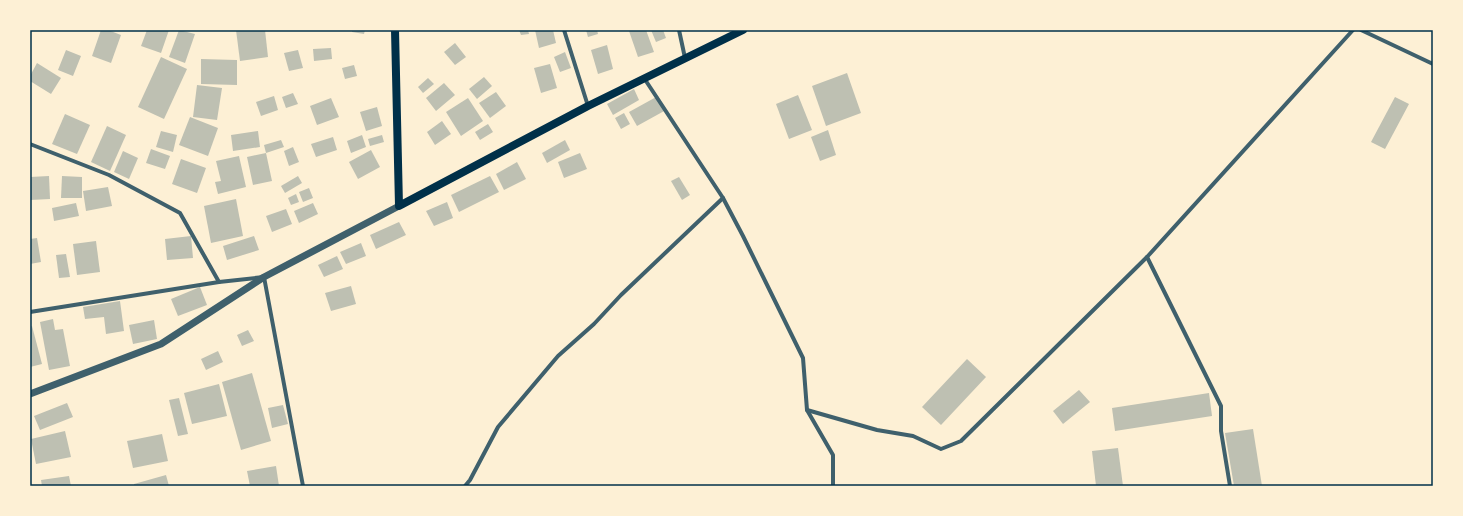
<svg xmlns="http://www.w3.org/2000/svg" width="1463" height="516" font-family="Arial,sans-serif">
<rect width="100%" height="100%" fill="#fdf0d5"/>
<g fill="#bec0b2">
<path d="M101 30H108L121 35 111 63 92 56Z"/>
<path d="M147 30H169L161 53 141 46Z"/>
<path d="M179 30 195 34 185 63 169 57Z"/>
<path d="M236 30H265L268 57 240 61Z"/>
<path d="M352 30H365L364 34 352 32Z"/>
<path d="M519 30H528L529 34 521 35Z"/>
<path d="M535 30H553L556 43 539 48Z"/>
<path d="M586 30H597L598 34 588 37Z"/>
<path d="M632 30H646L654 52 638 57 629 31Z"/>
<path d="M651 30H663L666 38 656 42Z"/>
<path d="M455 43 466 57 455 65 444 52Z"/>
<path d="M607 45 613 69 598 74 591 50Z"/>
<path d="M331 48 332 59 314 61 313 49Z"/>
<path d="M66 50 81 56 73 76 58 70Z"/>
<path d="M298 50 303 68 289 71 284 53Z"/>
<path d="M565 52 571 68 560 72 554 57Z"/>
<path d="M161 57 187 69 164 119 138 107Z"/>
<path d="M201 59 237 60V85L201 84Z"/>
<path d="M37 63 61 78 51 94 30 81V76Z"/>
<path d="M550 64 557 88 541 93 534 68Z"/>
<path d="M354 65 357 76 345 79 342 68Z"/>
<path d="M847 73 861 113 826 126 812 86Z"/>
<path d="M484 77 492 86 477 99 469 89Z"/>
<path d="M428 78 434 84 423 93 418 87Z"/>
<path d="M444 83 455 95 436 111 426 98Z"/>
<path d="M197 85 222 88 217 120 193 117Z"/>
<path d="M634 89 639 100 613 115 607 104Z"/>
<path d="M496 92 506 106 490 118 479 103Z"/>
<path d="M293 93 298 104 286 108 282 97Z"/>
<path d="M798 95 812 130 789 139 776 104Z"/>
<path d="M274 96 278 110 261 116 256 102Z"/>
<path d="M658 96 666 110 637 126 629 112Z"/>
<path d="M1395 97 1409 104 1385 149 1371 142Z"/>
<path d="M331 98 339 117 317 125 310 106Z"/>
<path d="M468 98 483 121 461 136 446 112Z"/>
<path d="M377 107 382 126 366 131 360 112Z"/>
<path d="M624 113 630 124 621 129 615 118Z"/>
<path d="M65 114 90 125 77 154 52 144Z"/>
<path d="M190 117 218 128 208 156 179 145Z"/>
<path d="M442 121 451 134 435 145 427 132Z"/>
<path d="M488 124 493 132 480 140 475 132Z"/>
<path d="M107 126 126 135 110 171 91 162Z"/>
<path d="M828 130 836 155 820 161 811 137Z"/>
<path d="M161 131 177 135 173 152 156 147Z"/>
<path d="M258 131 260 147 233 151 231 135Z"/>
<path d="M362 135 366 147 351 153 347 141Z"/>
<path d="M382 135 384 142 370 146 368 139Z"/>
<path d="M333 137 337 150 316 157 311 144Z"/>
<path d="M281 140 284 147 266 153 264 145Z"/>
<path d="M565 140 570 150 547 163 542 153Z"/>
<path d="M293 147 299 162 289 166 284 151Z"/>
<path d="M151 149 170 156 165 169 146 163Z"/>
<path d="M371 150 380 167 358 179 349 162Z"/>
<path d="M123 151 138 158 129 179 114 172Z"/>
<path d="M266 153 272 181 253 185 247 157Z"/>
<path d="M580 153 587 169 564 178 558 162Z"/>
<path d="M239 156 246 187 218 194 215 182 221 181 216 161Z"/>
<path d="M181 159 206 168 197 193 172 184Z"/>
<path d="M517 162 526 179 504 190 496 174Z"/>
<path d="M49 176 50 199 30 200V177Z"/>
<path d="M62 176 82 177V198H61Z"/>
<path d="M298 176 302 183 285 193 281 186Z"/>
<path d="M490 176 499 192 459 212 451 195Z"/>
<path d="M679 177 690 195 682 200 671 181Z"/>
<path d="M108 187 112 206 86 211 83 191Z"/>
<path d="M309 188 313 198 303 202 299 192Z"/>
<path d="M296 194 299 202 291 205 288 198Z"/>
<path d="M236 199 243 236 211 243 204 206Z"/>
<path d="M447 202 453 218 434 226 426 211Z"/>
<path d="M76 203 79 216 54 221 52 208Z"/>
<path d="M313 203 318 214 299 223 294 211Z"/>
<path d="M286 209 292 224 272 232 266 216Z"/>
<path d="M399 222 406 235 376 249 370 235Z"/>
<path d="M191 236 193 258 167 260 165 239Z"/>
<path d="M254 236 259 250 227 260 223 246Z"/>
<path d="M37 238 41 262 30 264V239Z"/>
<path d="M96 241 100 272 77 275 73 244Z"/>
<path d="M361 243 366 256 346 264 340 252Z"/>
<path d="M66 254 70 277 59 278 56 255Z"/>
<path d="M337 256 343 269 324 277 318 265Z"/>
<path d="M351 286 356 304 331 311 325 293Z"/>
<path d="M200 287 207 305 178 316 171 299Z"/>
<path d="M120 301 124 331 106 334 104 317 85 319 83 307Z"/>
<path d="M53 319 55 330 63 329 70 366 49 370 40 322Z"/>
<path d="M154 320 157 339 133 344 129 325Z"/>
<path d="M32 326 42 364 30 367V327Z"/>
<path d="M248 330 254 341 242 346 237 335Z"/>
<path d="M218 351 223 362 206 370 201 359Z"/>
<path d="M967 359 986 377 941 425 922 407Z"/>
<path d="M252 373 271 441 241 450 222 382Z"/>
<path d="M219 384 227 416 192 424 184 393Z"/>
<path d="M1079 390 1090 402 1063 424 1053 411Z"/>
<path d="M1209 393 1212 416 1115 431 1112 408Z"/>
<path d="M179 398 188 434 178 436 169 400Z"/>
<path d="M67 403 73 417 40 430 34 416Z"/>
<path d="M283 405 288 424 272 428 268 408Z"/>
<path d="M1253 429 1262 486H1234L1225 433Z"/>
<path d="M65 431 71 457 36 464 31 439Z"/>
<path d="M162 434 168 461 133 468 127 441Z"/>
<path d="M1118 448 1123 486H1096L1092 451Z"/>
<path d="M276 466 279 486H250L247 471Z"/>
<path d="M166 475 169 486H134V484Z"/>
<path d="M69 476 71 486H42L41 480Z"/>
</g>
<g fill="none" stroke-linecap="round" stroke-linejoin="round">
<g stroke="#3f606c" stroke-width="4">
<path d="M564 30 588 106"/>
<path d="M679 30 685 58"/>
<path d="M1361 30 1433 64"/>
<path d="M644 78 723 198 743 236 803 358 807 410 833 455V486"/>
<path d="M30 144 109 175 180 213 219 282"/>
<path d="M1147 257 1221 406V431L1230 486"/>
<path d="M30 312 219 282 264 277 303 486"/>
<path d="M807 410 877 430 913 436 941 449 961 441 1147 257 1353 30"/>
<path d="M465 486 470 480 498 427 558 356 594 324 621 295 723 198"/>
</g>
<path stroke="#3f606c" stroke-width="7" d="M30 394 161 344 264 277 399 206"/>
<path stroke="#003049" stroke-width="8" d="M395 30 399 206 588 106 743 30"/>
</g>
<rect width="1463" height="516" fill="none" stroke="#fdf0d5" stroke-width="62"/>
<rect x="31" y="31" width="1401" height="454" fill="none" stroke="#003049" stroke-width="1.5"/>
</svg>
